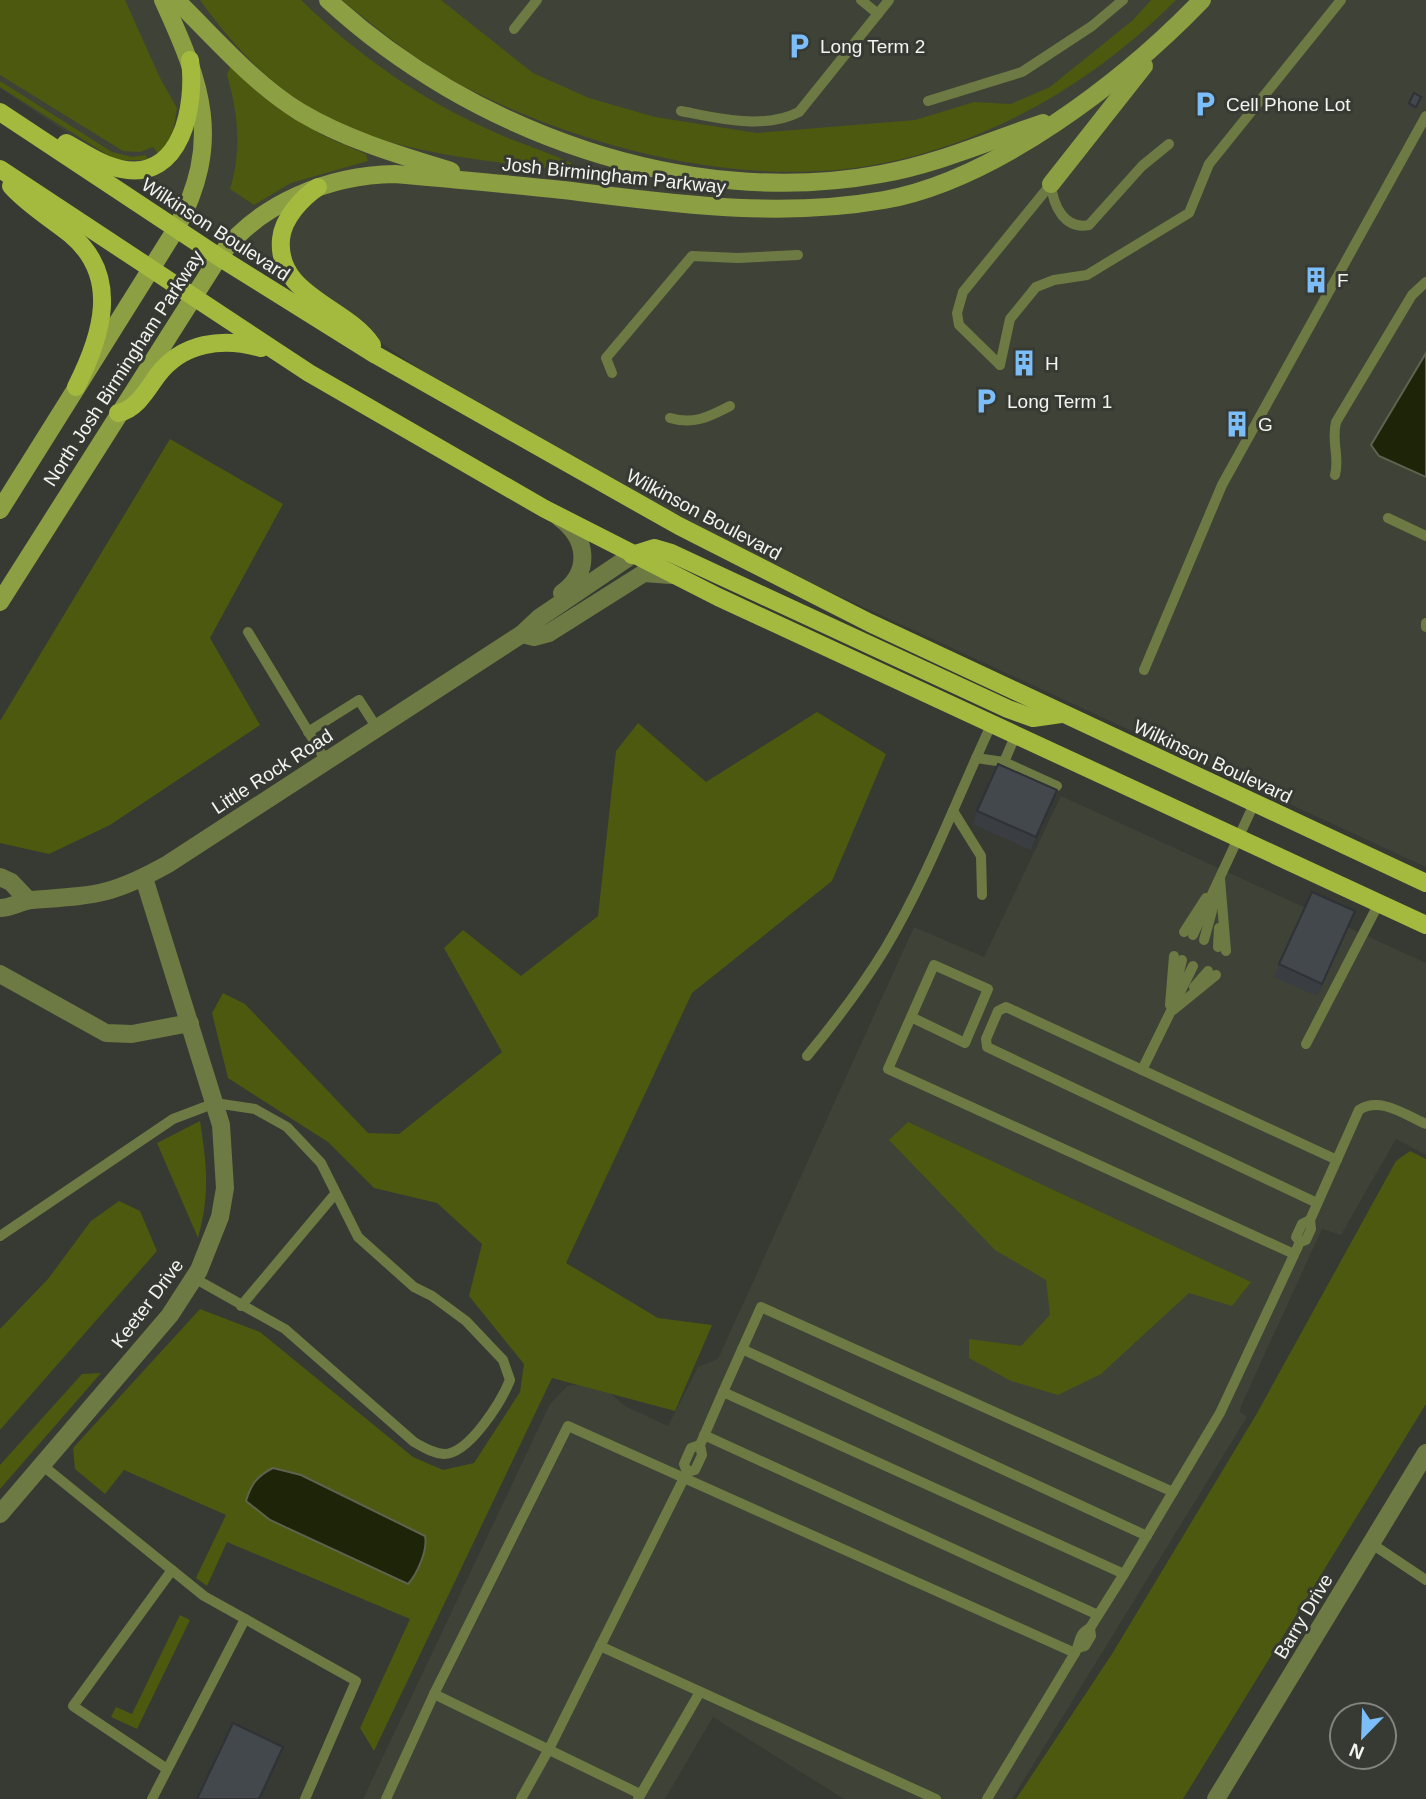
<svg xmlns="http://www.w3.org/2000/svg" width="1426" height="1799" font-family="Arial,sans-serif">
<rect width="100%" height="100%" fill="#373933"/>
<g fill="#3f4236">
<path d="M0 0H1426V867L729 545 457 394 0 88Z"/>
<path d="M1061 796 1426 963V1155L1396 1139 1341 1235 1322 1229 1241 1406 1240 1412 1247 1417 1012 1799H844L713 1717 665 1799H363L550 1404 567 1386 581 1384 610 1393 625 1406 668 1426 698 1367 718 1359 914 927 984 957Z"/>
</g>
<g fill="#4c590f">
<path d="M0 0H125L160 78 177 108 172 139 158 154 153 147 140 152 123 151 0 75Z"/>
<path d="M200 0H301C359 57 426 103 501 135 524 145 548 152 571 163L572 169 560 170C398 150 302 143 200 0Z"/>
<path d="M342 0H441L533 73 589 98 655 117 757 133 915 120 974 102 1011 104 1050 87 1133 20 1151 0H1176C1095 81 996 140 884 163 748 191 584 149 463 86 419 63 380 31 342 0Z"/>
<path d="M230 67 280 109 326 137 366 154 368 161 291 183 254 205 230 189C242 150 238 113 227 75Z"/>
<path d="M0 81 112 152 132 157 146 155 147 160H117L106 154 0 87Z"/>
<path d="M170 439 283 504 210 638 260 725 110 825 49 854 0 843V721Z"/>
<path d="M817 712 886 754 832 881 692 993 566 1263 658 1318 712 1325 675 1411 552 1378 374 1751 360 1728 410 1619 227 1542 207 1586 196 1578 226 1515 124 1470 105 1494 75 1469 73 1448 200 1309 260 1332 413 1457 443 1470 474 1463 520 1392 524 1364 469 1296 482 1244 437 1203 374 1188 328 1142 228 1078 212 1013 223 993 245 1004 368 1133 399 1134 502 1052 444 948 463 930 521 976 598 916 616 751 638 723 706 782Z"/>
<path d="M200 1121C207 1166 210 1194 198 1238L157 1143Z"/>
<path d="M908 1122 1251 1282 1232 1306 1189 1293 1101 1374 1058 1395 1011 1381 969 1358V1339L1021 1346 1050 1315 1046 1280 995 1250 889 1140Z"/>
<path d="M1410 1151 1426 1159V1404L1183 1799H1016L1112 1654 1256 1415 1396 1161Z"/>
<path d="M119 1201 140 1211 157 1251 0 1430V1329L48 1279 91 1221Z"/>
<path d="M101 1373 0 1489V1465L82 1374Z"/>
<path d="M180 1615 190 1620 137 1729 111 1717 116 1707 132 1714Z"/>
</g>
<g fill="#1e2408" stroke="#5e624e" stroke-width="2">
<path d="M1426 353V477L1379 456 1371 445Z"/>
<path d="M273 1468 301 1475 425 1536C428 1550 417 1574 408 1584L270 1520 246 1501C251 1484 257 1476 273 1468Z"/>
</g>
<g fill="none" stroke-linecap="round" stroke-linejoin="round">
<g stroke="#6e7a43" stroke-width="10">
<path d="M861 0 878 14"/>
<path d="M514 29 537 0"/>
<path d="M928 101 1022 72 1092 26 1123 0"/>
<path d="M681 111C718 118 764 130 799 112L889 0"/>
<path d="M1051 184C1053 205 1064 230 1089 225L1142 166 1169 144"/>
<path d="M1000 365 1010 319 1036 287 1054 280 1087 275 1189 213 1209 164 1341 0"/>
<path d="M1000 365 959 325 957 313 963 292 1051 184"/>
<path d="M612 373 606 358 692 256 738 258 798 255"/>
<path d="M670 418C693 425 709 417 730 406"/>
<path d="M1335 475C1340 457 1331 442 1336 422L1412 295 1426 282"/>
<path d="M1388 518 1426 536"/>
<path d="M1426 623V627"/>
<path d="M248 632 326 761"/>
<path d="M1144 670 1222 485 1426 116"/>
<path d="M308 732 359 700 377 728"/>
<path d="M976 758 1004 762 1016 734"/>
<path d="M1004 762 1057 786"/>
<path d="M953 811 981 856 982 895"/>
<path d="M1220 879 1226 951"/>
<path d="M1184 932 1206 898"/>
<path d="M1193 935 1254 804"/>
<path d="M1204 940 1215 900"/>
<path d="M1218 947 1219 928"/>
<path d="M1176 985 1182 960"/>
<path d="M1194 987 1208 971"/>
<path d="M1170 1005 1174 956"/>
<path d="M1173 1010 1216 975"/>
<path d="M911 1017 965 1043 988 989 934 965 888 1069 1294 1254"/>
<path d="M1306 1044 1379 903"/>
<path d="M807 1056C835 1022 862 987 885 949 928 877 957 798 992 723"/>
<path d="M1142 1070 1193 966"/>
<path d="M1317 1203 987 1047 986 1039 998 1011 1006 1007 1337 1160"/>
<path d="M0 1236 173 1119 215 1103 255 1109 287 1127 321 1163 358 1237 414 1287 432 1296 466 1321 503 1360 510 1380C501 1402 469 1454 444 1454 432 1453 423 1447 414 1442L285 1329 194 1278"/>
<path d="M1300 1242 1296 1237 1302 1224 1310 1220"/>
<path d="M241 1306 335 1194"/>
<path d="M742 1349 1147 1536"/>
<path d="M723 1392 761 1307 1173 1492"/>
<path d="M704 1435 1098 1615"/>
<path d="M42 1465 204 1596 356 1681 305 1799"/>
<path d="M687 1472 695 1470 702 1455 700 1445 723 1392 1124 1574 1220 1413 1300 1242 1306 1240 1311 1229 1310 1220 1359 1110C1380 1096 1405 1115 1426 1124"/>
<path d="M1372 1544 1426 1580"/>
<path d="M600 1646 936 1799"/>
<path d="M1078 1648 1085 1646 1091 1636 1090 1628"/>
<path d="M434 1694 640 1794"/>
<path d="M167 1769 73 1706 172 1570"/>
<path d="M152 1799 245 1619"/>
<path d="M386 1799 434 1694 568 1426 1075 1653"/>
<path d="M521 1799 549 1749 687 1472 684 1464 691 1448 700 1445"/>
<path d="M638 1799 700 1692"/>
<path d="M987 1799 1075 1653C1081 1642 1077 1635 1090 1628L1124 1574"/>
</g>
<g stroke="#6e7a43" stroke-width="18">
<path d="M0 974 106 1033 132 1034 190 1023"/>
<path d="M0 1514 170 1315 199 1270 220 1217 225 1188 221 1125 144 878"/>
<path d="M1216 1799 1426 1453"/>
</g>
<g stroke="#6e7a43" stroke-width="18">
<path d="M560 518C588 539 591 572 562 593"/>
<path d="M522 634 534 637 549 633 644 573 671 575"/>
<path d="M0 877 11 882 28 900"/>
<path d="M0 908C11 908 21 901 32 900 95 895 111 896 168 864L522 634 539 618 632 555"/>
</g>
<g stroke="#8c9f43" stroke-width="18">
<path d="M176 0C215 38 253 83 300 112 347 140 399 155 451 171"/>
<path d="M328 0C471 132 687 210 881 174 937 164 989 141 1043 123"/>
<path d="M1051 184 1144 66"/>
<path d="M0 510 176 229C223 141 202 85 163 0"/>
<path d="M0 602 219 257C259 203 329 175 395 174 451 179 507 184 563 190 670 203 776 219 884 200 996 180 1125 80 1202 0"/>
</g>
<g stroke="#a3ba3f" stroke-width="18">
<path d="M0 112 219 257 376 355 679 526 870 623 1426 883"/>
<path d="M66 143C83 152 101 165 121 169 182 182 196 105 190 60"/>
<path d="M0 169 309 373 545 509 718 597 1426 925"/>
<path d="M11 186C28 205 50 218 70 234 121 276 102 336 76 387"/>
<path d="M318 187C302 198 283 218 281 239 276 296 346 306 372 345"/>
<path d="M118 413C136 410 147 390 157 376 182 342 223 337 261 348"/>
<path d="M632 555 654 548 671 553 1008 709 1033 718 1061 714"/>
</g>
</g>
<g fill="#3a3e42">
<path d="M1420 100 1415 110 1408 106 1409 103Z"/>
<path d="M1323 274 1317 287 1310 284 1312 280Z"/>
<path d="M1018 360 1032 364 1027 370 1017 363Z"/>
<path d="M1244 418 1237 431 1231 427 1232 424Z"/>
<path d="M1057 790 1031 850 973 824 977 811Z"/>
<path d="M1350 924 1317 996 1274 977 1279 964Z"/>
</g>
<g fill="#2f3236">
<path d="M1057 790 1052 803 1031 850 1036 837Z"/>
<path d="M1355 911 1350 924 1317 996 1322 984Z"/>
<path d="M283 1747 260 1799H259Z"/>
</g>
<g fill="#43484d" stroke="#2f3236" stroke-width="2">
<path d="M1414 93 1421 97 1416 107 1409 103Z"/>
<path d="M1317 270 1323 274 1318 284 1312 280Z"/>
<path d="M1023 353 1033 360 1028 367 1018 360Z"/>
<path d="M1238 414 1244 418 1239 428 1232 424Z"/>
<path d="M998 764 1057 790 1036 837 977 811Z"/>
<path d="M1312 892 1355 911 1322 984 1279 964Z"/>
<path d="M233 1723 283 1747 259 1799H197Z"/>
</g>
<defs>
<g id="parking-bare" transform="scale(2.1)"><path d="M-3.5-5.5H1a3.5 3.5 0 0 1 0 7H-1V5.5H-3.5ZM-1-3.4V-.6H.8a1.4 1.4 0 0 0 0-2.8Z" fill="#7cbef9" stroke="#373933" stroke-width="2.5" paint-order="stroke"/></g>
<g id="building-bare" transform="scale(2.1)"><path d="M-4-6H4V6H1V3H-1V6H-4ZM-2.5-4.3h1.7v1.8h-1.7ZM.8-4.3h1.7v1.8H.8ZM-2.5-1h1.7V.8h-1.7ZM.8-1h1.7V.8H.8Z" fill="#7cbef9" stroke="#373933" stroke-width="2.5" paint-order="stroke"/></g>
</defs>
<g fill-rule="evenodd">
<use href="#parking-bare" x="799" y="46"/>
<use href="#parking-bare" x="1205" y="104"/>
<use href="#building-bare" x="1316" y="280"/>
<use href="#building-bare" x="1024" y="363"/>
<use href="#parking-bare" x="986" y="401"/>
<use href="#building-bare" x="1237" y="424"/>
</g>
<g text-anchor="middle" stroke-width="6" stroke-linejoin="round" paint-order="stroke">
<g font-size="19" fill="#f3f4f0" stroke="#373933" text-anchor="start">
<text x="820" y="53">Long Term 2</text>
<text x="1226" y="111">Cell Phone Lot</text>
<text x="1337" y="287">F</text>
<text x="1045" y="370">H</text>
<text x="1007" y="408">Long Term 1</text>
<text x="1258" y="431">G</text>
</g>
<g font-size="19" fill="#f3f4f0" stroke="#373933">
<text transform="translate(614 175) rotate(6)" y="7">Josh Birmingham Parkway</text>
<text transform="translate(216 229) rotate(33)" y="7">Wilkinson Boulevard</text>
<text transform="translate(123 368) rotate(-57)" y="7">North Josh Birmingham Parkway</text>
<text transform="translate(704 514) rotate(28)" y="7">Wilkinson Boulevard</text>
<text transform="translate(1213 761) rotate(25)" y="7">Wilkinson Boulevard</text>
<text transform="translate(272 771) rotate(-33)" y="7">Little Rock Road</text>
<text transform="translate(147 1303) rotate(-53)" y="7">Keeter Drive</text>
<text transform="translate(1303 1616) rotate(-59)" y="7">Barry Drive</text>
</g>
</g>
<g transform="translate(1363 1736) rotate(203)"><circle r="33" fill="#373933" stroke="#82847f" stroke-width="2"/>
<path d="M0-5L12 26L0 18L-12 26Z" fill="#7cbef9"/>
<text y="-10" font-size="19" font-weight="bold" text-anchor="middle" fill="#f3f4f0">N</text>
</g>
</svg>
